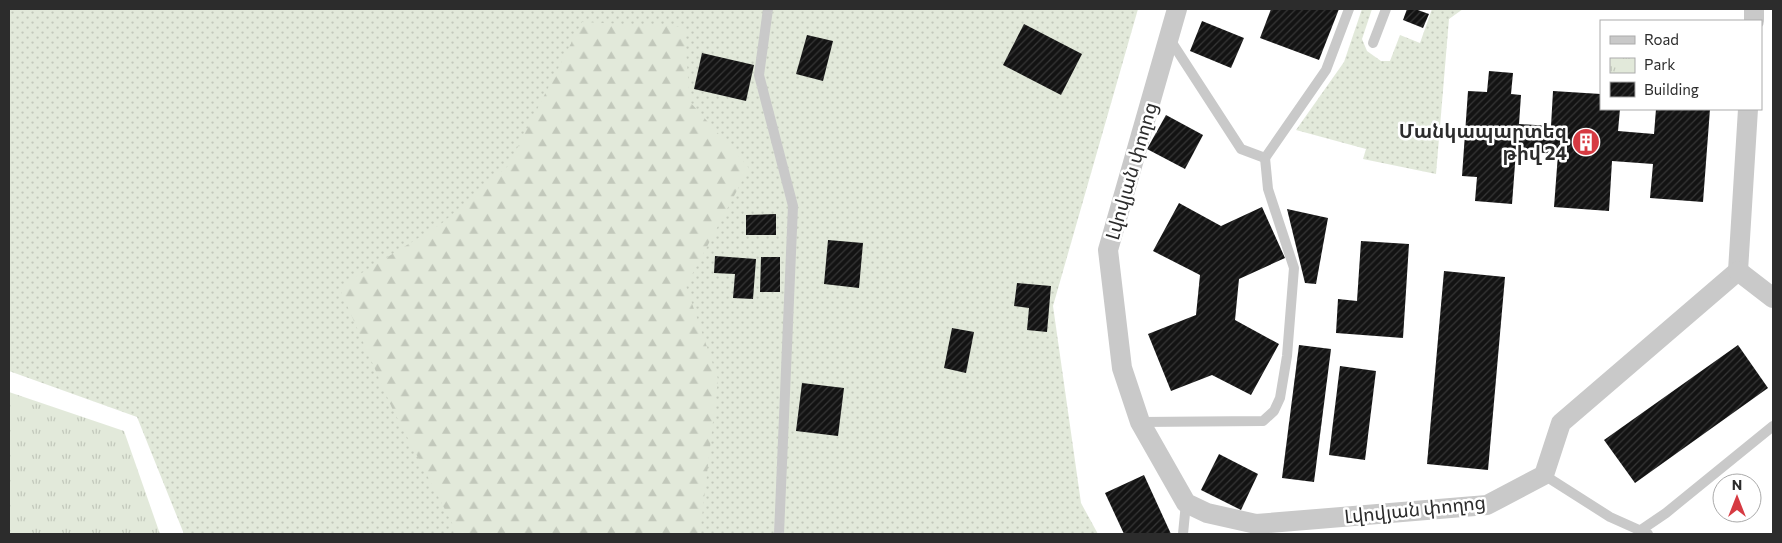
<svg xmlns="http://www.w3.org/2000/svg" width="1782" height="543" font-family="Commissioner,'Noto Sans Armenian',sans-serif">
<defs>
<pattern id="grass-dots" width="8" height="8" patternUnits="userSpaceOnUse" patternTransform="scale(1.25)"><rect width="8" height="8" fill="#e2e9da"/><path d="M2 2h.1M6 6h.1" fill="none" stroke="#c2c8bb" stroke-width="1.8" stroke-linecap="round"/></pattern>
<pattern id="forest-firs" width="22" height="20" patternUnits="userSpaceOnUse" patternTransform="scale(1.25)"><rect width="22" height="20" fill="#e2e9da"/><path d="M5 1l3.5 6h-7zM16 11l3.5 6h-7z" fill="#c2c8bb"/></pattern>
<pattern id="park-tufts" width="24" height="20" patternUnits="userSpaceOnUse" patternTransform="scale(1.25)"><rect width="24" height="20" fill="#e2e9da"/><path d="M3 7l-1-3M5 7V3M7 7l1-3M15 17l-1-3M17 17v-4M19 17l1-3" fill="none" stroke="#c2c8bb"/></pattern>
<pattern id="building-hatch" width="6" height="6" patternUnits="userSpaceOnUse" patternTransform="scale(1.25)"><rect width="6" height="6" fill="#131313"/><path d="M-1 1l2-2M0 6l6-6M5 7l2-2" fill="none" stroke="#363636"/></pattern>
</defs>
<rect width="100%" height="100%" fill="#fff"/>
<g fill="url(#grass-dots)">
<path d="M9 9H1138L1053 306 1081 503 1098 534H184L137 417 9 371Z"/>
<path d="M1362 9H1372L1362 39 1367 51 1381 61H1390L1400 35 1420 43 1432 9H1463L1449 19 1436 174 1363 159 1366 149 1296 130 1344 62Z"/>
</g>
<path fill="url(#forest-firs)" d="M582 22 684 27 690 102 749 168 686 286 718 379 700 534H454L452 523 392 408 339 287 441 224 508 166Z"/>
<path fill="url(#park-tufts)" d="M9 392 124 431 160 534H9Z"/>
<g fill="url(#building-hatch)">
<path d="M1271 9H1339L1319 60 1260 38Z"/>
<path d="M1407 9H1415L1429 14 1423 28 1403 20Z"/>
<path d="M1202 21 1244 38 1231 68 1190 51Z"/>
<path d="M1024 24 1082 54 1061 95 1003 65Z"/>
<path d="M807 35 833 41 823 81 796 74Z"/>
<path d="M702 53 754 65 746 101 694 89Z"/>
<path d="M1489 71 1513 73 1511 94 1521 95 1519 124 1551 126 1553 91 1601 94V109H1620L1618 131 1654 134 1656 109H1710L1703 202 1650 198 1653 164 1612 161 1609 211 1554 207 1558 154 1516 151 1512 204 1475 201 1477 177 1462 176 1468 91 1487 92Z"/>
<path d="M1166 115 1203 135 1185 169 1147 149Z"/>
<path d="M1179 203 1221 226 1262 207 1285 258 1239 279 1235 320 1279 344 1251 395 1212 375 1171 391 1148 334 1196 315 1200 275 1153 251Z"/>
<path d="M1287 209 1328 218 1316 284 1305 283Z"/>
<path d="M776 214V235H746V215Z"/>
<path d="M828 240 863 243 859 288 824 284Z"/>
<path d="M1361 241 1409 244 1403 338 1336 333 1338 299 1357 301Z"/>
<path d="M715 256 756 259 753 299 733 298 735 274 714 273Z"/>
<path d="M761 257H780V292H760Z"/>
<path d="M1444 271 1505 277 1488 470 1427 464Z"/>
<path d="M1017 283 1051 286 1047 332 1027 330 1029 308 1014 306Z"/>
<path d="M952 328 974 332 966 373 944 368Z"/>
<path d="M1299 345 1331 349 1314 482 1282 478Z"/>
<path d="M1738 345 1768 388 1635 483 1604 440Z"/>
<path d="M1340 366 1376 371 1365 460 1329 455Z"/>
<path d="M802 383 844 388 838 436 796 431Z"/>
<path d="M1219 454 1258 474 1241 510 1201 490Z"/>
<path d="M1144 475 1171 534H1124L1105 493Z"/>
</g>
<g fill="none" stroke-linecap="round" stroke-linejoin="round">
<g stroke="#c9c9c9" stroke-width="10">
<path d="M768 9 759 75 793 206 779 534"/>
<path d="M1169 38 1241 149 1265 158 1326 70 1349 9"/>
<path d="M1373 43 1386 9"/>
<path d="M1140 422 1263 421 1274 411 1280 398 1287 356 1294 268 1268 189 1265 158"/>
<path d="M1544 475 1610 517 1648 534"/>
<path d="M1641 530 1666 513 1773 426"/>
<path d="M1183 534 1186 503"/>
</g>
<g stroke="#c9c9c9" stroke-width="20">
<path d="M1177 9 1108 250 1122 368 1140 422 1186 503 1207 513 1256 524 1487 505 1544 475 1561 423 1738 271"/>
<path d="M1754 21V9"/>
<path d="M1738 271 1748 109"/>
<path d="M1738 271 1773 298"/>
</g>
</g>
<defs>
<g id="building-disc" transform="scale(1.4375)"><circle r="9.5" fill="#d63a42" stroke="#fff"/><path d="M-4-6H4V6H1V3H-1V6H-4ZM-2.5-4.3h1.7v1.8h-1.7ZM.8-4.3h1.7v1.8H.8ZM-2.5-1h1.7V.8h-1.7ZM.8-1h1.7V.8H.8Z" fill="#fff"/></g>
</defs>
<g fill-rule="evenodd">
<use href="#building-disc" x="1586" y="142"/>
</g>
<g text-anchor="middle" stroke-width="5" stroke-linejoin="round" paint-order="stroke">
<g font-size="19" font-weight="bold" fill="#2c2c2c" stroke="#fff" text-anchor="end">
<text x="1567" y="138">Մանկապարտեզ<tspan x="1567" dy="22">թիվ 24</tspan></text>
</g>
<g font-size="19" fill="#2c2c2c" stroke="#fff">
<text transform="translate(1131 171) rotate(-74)" y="7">Լվովյան փողոց</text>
<text transform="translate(1415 509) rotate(-6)" y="7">Լվովյան փողոց</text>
</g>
</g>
<rect width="1782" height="543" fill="none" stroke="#2c2c2c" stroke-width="20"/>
<rect x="1600" y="20" width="162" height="90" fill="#ffffff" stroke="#ababab"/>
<rect x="1610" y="36" width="25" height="8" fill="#c9c9c9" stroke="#ababab"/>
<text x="1644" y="45" font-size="15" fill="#2c2c2c">Road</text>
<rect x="1610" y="58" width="25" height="15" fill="url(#park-tufts)" stroke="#ababab"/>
<text x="1644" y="70" font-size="15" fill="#2c2c2c">Park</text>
<rect x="1610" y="82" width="25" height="15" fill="url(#building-hatch)" stroke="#ababab"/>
<text x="1644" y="95" font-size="15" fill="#2c2c2c">Building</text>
<g transform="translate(1737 498)"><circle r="24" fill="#ffffff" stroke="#ababab"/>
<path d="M0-4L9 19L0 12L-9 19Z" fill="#d63a42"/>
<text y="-8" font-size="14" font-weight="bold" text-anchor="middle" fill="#2c2c2c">N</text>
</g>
</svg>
